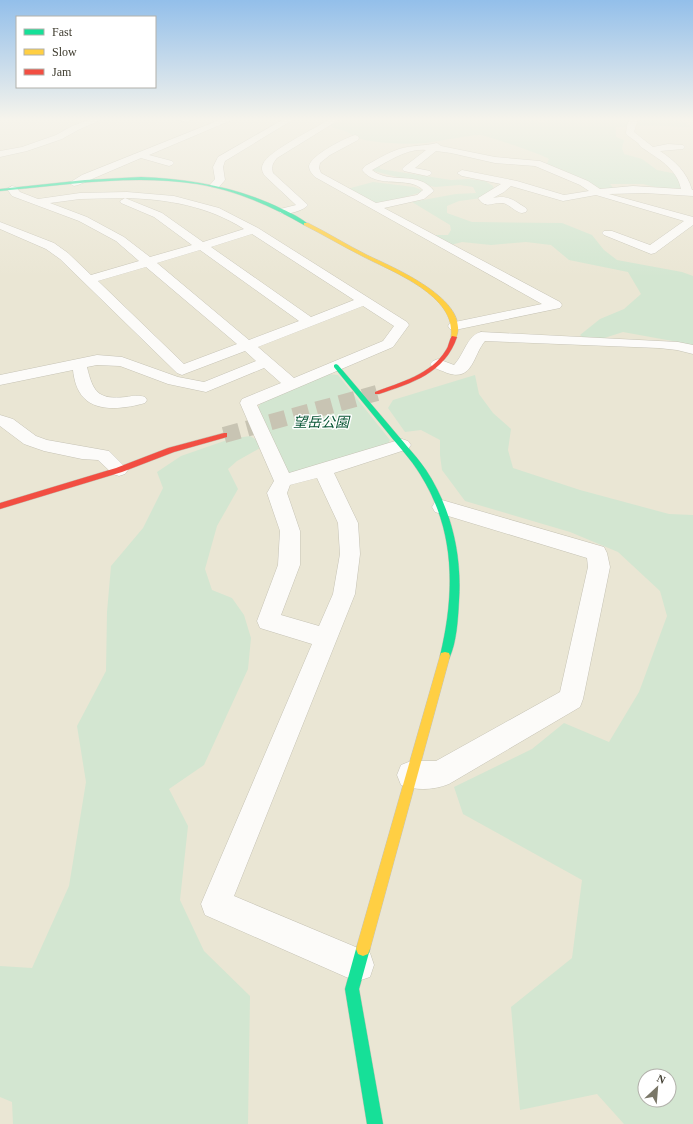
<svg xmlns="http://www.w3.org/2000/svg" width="693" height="1124" font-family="'Times New Roman','Noto Sans JP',serif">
<rect width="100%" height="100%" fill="#eae6d4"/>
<g fill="#d3e6d1" fill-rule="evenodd">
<path d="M339 119H520L542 122 548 119H632L627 127H616V137L624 140 622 148 624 154 642 159 657 170 677 174 682 190H666L643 184H610L615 190 600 191 546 166 549 159C544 155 485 135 480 135 461 136 443 141 425 143 410 145 368 143 355 137 352 135 350 133 347 132 342 129 334 130 330 125L331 124 343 123Z"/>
<path d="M640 119 682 121 691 127 635 125Z"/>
<path d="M379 164 380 169 451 180 469 179 485 181 493 186 495 191 489 197 459 201 447 206V213L472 222 562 223 592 235 604 250 617 260 682 272 693 276V347L678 342 623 332 589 343 580 335 600 319 624 309 641 294 628 272 569 260 551 245 526 242 491 245 462 242 451 245 433 235H448L451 230 450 225 412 202 456 194 476 193 473 187 460 185 435 187 374 171 373 167Z"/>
<path d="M373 182 414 187 421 190 422 192 378 205 347 189Z"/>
<path d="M327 374 338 375 390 440 387 445 291 475 284 472 256 411 261 403Z"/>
<path d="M475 375 479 394 493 413 511 429 508 450 513 468 580 490 669 514 693 515V1124H624L597 1094 520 1110 511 1007 572 958 582 880 463 814 454 787 532 749 564 723 609 742 639 692 667 616 660 591 618 552 570 532 465 501 442 470 440 455V440L421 430 405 432 388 408 393 400ZM645 1076H669V1100H645Z"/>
<path d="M250 436 260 442V448L237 461 228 469 238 489 217 526 205 569 212 590 232 598 244 615 251 638 248 669 204 765 169 789 188 826 180 900 204 951 250 996 248 1124H13L12 1102 0 1097V966L32 968 69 886 86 782 77 726 106 671 107 612 111 566 143 528 163 488 157 472 181 456 230 439Z"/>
</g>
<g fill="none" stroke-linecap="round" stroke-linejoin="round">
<path stroke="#c8c4b3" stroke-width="16" stroke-dasharray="16 8" stroke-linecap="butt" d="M224 435 377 393"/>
<g stroke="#c6c3b5" stroke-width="1">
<g id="street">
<path d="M91 119H103L78 130 62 139 27 151 0 157V151L22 147 56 135 72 126Z"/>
<path d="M176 119H193L186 122Z"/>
<path d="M222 119H234L149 155 172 161 174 163 172 165 169 166 141 158 78 185 74 186 69 183 82 175Z"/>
<path d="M284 119H294L225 161 223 167 225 180 219 187H211L210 185 215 179 213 167 218 157Z"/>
<path d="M330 119H336L337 121 277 158C273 163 271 166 273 173L308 205C303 211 288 215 280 213L279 211 280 209 296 205 265 176C262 172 261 168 263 164 268 151 316 128 330 119Z"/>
<path d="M630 119H638L634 132 653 147 668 144 683 145 685 147 683 149 660 151C675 161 687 172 692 190H693V196L645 193 609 194 693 217V225L655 253 651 254 604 235 602 233 604 231H612L650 245 684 221 596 195 563 201 511 186 504 192 493 198C509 195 513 200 526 208L527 210 526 212 522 213C515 212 508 203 502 203 490 202 487 210 478 198L501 184 462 176 457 173 462 170 517 181 564 195 589 191 580 185 535 166 495 163 451 153 436 151 415 168 430 171 432 173 430 175 427 176 404 171 402 169 404 167 426 150C407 148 389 161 372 170 390 185 419 170 434 191L424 199 384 208 560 302 562 305 560 308 555 309 455 330 450 329 448 326 450 323 542 304 315 177C312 174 309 170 309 166 311 155 345 138 355 135L358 136 359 138 358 140 330 155 320 163 319 168 321 173 376 203 417 195 423 190C409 175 377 190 362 170L365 166C376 160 387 153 399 149 412 145 425 146 437 143L441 146 495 157 540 161 588 181 600 189 633 186 681 189C677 168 657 158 641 147L638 143 627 135 626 133 627 125Z"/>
<path d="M12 186 16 187 20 192 38 199 80 193 127 192 174 196 219 208 258 228 407 322 409 325 393 347 257 405 289 473 402 439 408 441 411 445 408 449 334 473 358 523 360 554 355 594 234 896 370 953 374 965 370 977 358 981 346 977 205 915 201 904 312 644 260 628 257 621 278 565 280 531 267 493 274 481 240 403 242 399 281 383 264 368 206 392 168 384 120 366 97 365 87 367C93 392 98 400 126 397 133 396 138 395 145 397L147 400 145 403C128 408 98 413 84 398 77 391 74 380 73 370L0 385V375L97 355 122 357 178 377 204 382 256 361 245 351 187 373 182 375 177 373 60 259 46 249 0 229V222L54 243 68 253 91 275 139 261 116 241 79 221 12 196 7 189ZM125 198C167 199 208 206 244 229L203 242 162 213ZM125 198 120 201 121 203 154 217 192 245 150 257 124 237 87 217 50 203 80 199ZM252 234 354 300 311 317 211 247ZM200 250 299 321 249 340 157 263ZM146 267 237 344 184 364 98 281ZM363 306 394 326 383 341 294 378 258 347ZM317 478 338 523 340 554 333 594 319 626 281 615 300 565V531L287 493 290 485Z"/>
<path d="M481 332 678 342 693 345V354L677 350 659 348 485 341C473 355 473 382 447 373 441 370 434 369 430 364L433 361 438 359 454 365C464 355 467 335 481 332Z"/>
<path d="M0 415 13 419 36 436 47 440 109 451 128 470 125 474 119 476 113 474 98 460 82 459 44 451 24 444 0 426Z"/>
<path d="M442 500 604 547 607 553 610 567 583 699 580 707 449 784C434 790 416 791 401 785L397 775 401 765 411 761H436L560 692 588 567 587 558 435 512 432 507 435 502Z"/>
</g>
</g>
<g stroke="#c6c3b5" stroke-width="1">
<g id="fast">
<path d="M141 177C191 179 237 187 282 209 291 213 301 218 308 224L304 225C271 206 235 190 197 184 132 174 65 185 0 191V189L85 180Z"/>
<path d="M336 364 338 365C355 385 372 405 389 425 401 440 415 454 426 470 451 508 462 554 459 600 458 618 457 642 449 659L445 660 441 659 440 656C455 593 456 531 420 474 411 459 399 447 388 433 370 411 352 389 334 367V365Z"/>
<path d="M363 942 368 944 370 949 359 989 383 1124H367L345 989 356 949 358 944Z"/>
</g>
</g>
<g stroke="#c6c3b5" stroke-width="1">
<g id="slow">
<path d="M304 223H308C328 233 347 245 367 255 392 267 472 300 456 338L451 337C457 296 393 272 364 257 344 247 324 235 304 225Z"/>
<path d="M445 652 449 653 450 656 370 949 368 954 363 956 358 954 356 949 440 656 441 653Z"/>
</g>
</g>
<g stroke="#c6c3b5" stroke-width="1">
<g id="jam">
<path d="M452 336 457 337C445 373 412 383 379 394H375V392C399 383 432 374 446 350 449 346 449 340 452 336Z"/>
<path d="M224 433H227V437L174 452 122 472 0 509V503L116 468 168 448Z"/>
</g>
</g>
<use href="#street" fill="#fcfbf9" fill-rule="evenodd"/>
<use href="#fast" fill="#16e098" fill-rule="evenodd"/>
<use href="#slow" fill="#ffcf43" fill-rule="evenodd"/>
<use href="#jam" fill="#f24e42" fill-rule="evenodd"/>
</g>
<linearGradient id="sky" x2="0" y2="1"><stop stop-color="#93bfea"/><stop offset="0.43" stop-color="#f6f4ec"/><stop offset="1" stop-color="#f6f4ec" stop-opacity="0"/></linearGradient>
<rect width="693" height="277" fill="url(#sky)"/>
<g text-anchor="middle" stroke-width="3" stroke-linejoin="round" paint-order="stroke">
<g font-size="14" font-style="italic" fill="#075534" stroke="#fff">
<text x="321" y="427">望岳公園</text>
</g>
</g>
<rect x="16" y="16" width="140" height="72" fill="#ffffff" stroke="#b2b1ab"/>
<rect x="24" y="29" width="20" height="6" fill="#16e098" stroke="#b2b1ab"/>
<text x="52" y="36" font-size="12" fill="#3e3b2e">Fast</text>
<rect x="24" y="49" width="20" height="6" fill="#ffcf43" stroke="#b2b1ab"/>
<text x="52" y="56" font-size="12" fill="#3e3b2e">Slow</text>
<rect x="24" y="69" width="20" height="6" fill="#f24e42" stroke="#b2b1ab"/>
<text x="52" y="76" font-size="12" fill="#3e3b2e">Jam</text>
<g transform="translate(657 1088) rotate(26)"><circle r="19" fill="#ffffff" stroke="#b2b1ab"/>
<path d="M0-3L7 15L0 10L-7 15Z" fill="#7a7768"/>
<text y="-6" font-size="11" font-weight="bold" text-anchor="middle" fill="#3e3b2e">N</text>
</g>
</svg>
